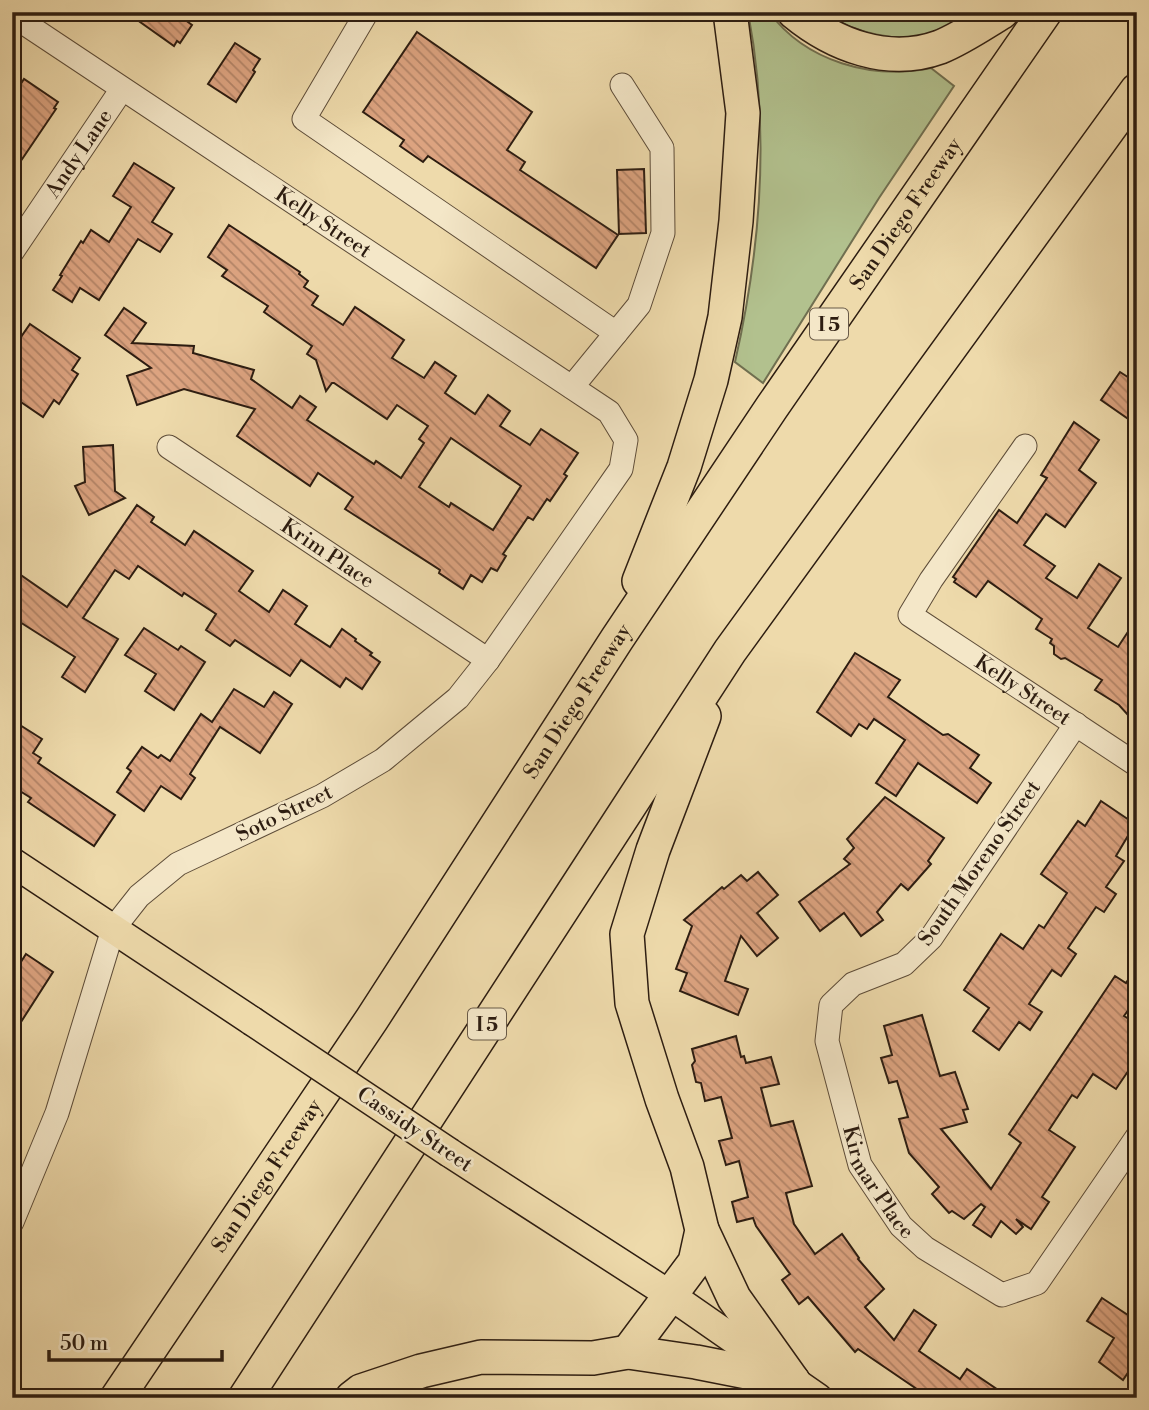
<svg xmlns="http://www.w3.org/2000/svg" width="1149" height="1410" font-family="'Libre Bodoni',serif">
<defs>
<pattern id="building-back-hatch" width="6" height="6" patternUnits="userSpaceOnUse" patternTransform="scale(1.75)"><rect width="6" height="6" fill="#dca380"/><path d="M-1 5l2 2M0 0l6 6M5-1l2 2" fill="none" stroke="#b38467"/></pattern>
</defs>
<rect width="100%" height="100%" fill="#eedaab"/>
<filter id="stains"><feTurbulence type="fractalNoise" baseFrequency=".00286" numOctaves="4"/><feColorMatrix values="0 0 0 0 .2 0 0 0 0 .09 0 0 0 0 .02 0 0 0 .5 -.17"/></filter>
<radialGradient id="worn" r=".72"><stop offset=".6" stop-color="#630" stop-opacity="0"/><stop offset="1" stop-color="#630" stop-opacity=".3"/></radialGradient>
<g fill="#b2c18e" stroke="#706f50" stroke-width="2">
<path d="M748 12H769C806 62 872 80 931 68L954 86 879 198 763 383 735 362C761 248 770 127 748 12Z"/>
<path d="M822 12H973C961 19 947 28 934 32 898 45 853 32 822 12Z"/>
</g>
<g fill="url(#building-back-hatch)" stroke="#2d1d11" stroke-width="2" fill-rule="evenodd">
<path d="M126 12H189L184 19 192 25 180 43 177 41 174 46Z"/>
<path d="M417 32 532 112 507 150 525 162 520 170 618 235 596 268 428 156 423 162 400 146 404 140 363 112Z"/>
<path d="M235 43 260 59 253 70 255 72 236 102 208 84Z"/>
<path d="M12 79 20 85 24 79 58 102 54 108 56 109 12 174Z"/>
<path d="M134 163 174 188 152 222 172 234 160 252 138 239 99 300 80 288 72 302 53 290 62 276 60 275 81 241 83 243 91 230 109 242 131 207 113 196Z"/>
<path d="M644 169 646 233 619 234 617 170Z"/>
<path d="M229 225 300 272 299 274 308 281 304 287 318 296 312 305 343 325 355 307 404 340 392 358 424 378 435 362 456 376 445 393 475 414 488 395 510 411 500 426 530 445 541 429 578 453 564 474 567 476 550 501 547 499 533 520 528 517 503 554 506 556 497 571 491 568 482 582 471 575 463 589 439 573 440 570 345 509 353 497 318 473 310 486 237 436 255 409 184 389 137 405 127 376 151 368 105 335 124 308 146 323 132 343 194 346 193 353 254 370 251 379 292 408 300 396 316 407 307 420 374 464 376 461 401 478 424 443 419 439 428 426 397 405 387 419 334 383H332L326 391 316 360 307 354 312 346 264 312 268 306 222 276 227 270 208 257ZM451 438 521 486 493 530 451 503 449 507 419 487Z"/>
<path d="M30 324 80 358 72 370 78 374 59 404 54 400 43 417 12 396V350Z"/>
<path d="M1120 372 1137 383V425L1101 400Z"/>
<path d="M1074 422 1099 440 1079 470 1096 483 1065 527 1046 514 1024 545 1055 566 1046 578 1077 598 1099 564 1121 578 1088 628 1118 647 1137 618V725L1119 705 1095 690 1102 680 1065 658 1061 659 1054 654V646L1050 643 1052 639 1036 629 1042 619 988 581 976 597 954 582 956 579 953 577 999 510 1017 523 1047 478 1041 475Z"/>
<path d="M113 445 115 491 125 498 89 515 75 486 85 482 83 447Z"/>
<path d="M137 505 154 517 151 522 185 545 194 531 253 571 239 591 269 612 283 590 307 606 295 624 330 647 342 629 356 639 355 641 372 653 370 655 380 662 362 689 346 678 340 687 301 660 290 676 235 640 230 646 206 630 216 614 184 593 182 596 138 566 129 579 115 570 83 618 118 639 85 692 62 677 75 657 12 617V569L67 607Z"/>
<path d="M144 628 178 650 181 646 205 662 174 710 145 691 156 674 125 655Z"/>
<path d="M855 653 900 680 888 697 943 735 948 734 979 755 970 768 991 783 977 803 918 763 896 796 876 783 905 740 874 719 867 729 859 724 851 736 817 712Z"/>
<path d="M234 689 264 707 274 692 292 704 260 753 220 727 190 774 195 778 181 799 161 786 144 811 117 792 131 771 127 768 142 747 158 758 161 755 170 761 201 714 212 722Z"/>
<path d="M12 720 42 739 33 753 41 758 38 763 115 815 94 846 28 802 31 798 12 786Z"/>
<path d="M885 797 944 838 928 861 931 864 908 890 901 884 877 912 883 920 861 936 844 913 820 931 799 902 850 864 844 859 854 848 847 839Z"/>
<path d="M1101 801 1135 824 1116 856 1124 861 1106 887 1116 894 1104 912 1096 907 1068 948 1076 954 1061 976 1052 970 1029 1004 1042 1012 1030 1030 1019 1022 999 1050 973 1031 989 1008 964 990 1001 934 1023 949 1039 925 1044 928 1067 893 1041 874 1078 821 1085 826Z"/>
<path d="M758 872 778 895 757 913 778 938 757 956 741 936 725 981 748 989 738 1015 680 991 687 973 676 969 692 926 684 920 722 887 724 889 741 875 747 881Z"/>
<path d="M26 954 53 972 12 1036V961L19 965Z"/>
<path d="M1137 966V998L1124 1016 1137 1024V1058L1116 1089 1093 1074 1077 1098 1072 1095 1049 1130 1075 1147 1042 1197 1049 1202 1031 1229 1016 1219 1023 1227 1016 1234 1001 1221 991 1237 973 1225 985 1207 981 1204 964 1219 952 1211 949 1213 932 1194 939 1187 909 1153 899 1119 908 1117 897 1081 889 1083 881 1058 892 1055 884 1026 922 1015 940 1076 955 1072 968 1109 963 1110 967 1122 941 1129 991 1189 1021 1143 1009 1134 1115 976 1126 983Z"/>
<path d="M736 1036 741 1057 744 1056 746 1063 771 1057 779 1084 761 1088 771 1126 793 1121 812 1186 786 1193 794 1224 815 1254 842 1234 859 1258 858 1259 884 1289 865 1307 894 1340 914 1310 936 1325 919 1351 960 1379 967 1369 1010 1398H930L858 1349 855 1352 808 1297 799 1304 782 1280 790 1274 756 1226 753 1218 737 1222 732 1202 748 1197 739 1161 726 1165 719 1141 732 1138 721 1097 705 1101 701 1083 696 1082 692 1065 695 1061 692 1049Z"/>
<path d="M1102 1298 1137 1321V1359L1123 1380 1099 1362 1114 1338 1087 1321Z"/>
</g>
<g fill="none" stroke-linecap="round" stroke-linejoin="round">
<g stroke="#5d4c38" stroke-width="25">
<g id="minor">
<path d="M367 12 304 119 616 333"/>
<path id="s1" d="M12 15 609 412 626 440 621 469 488 660 458 698 383 760 322 796 178 864 139 896 113 929 57 1113 12 1222"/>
<path id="s2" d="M12 252 122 89"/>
<path d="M572 387 639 305 663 233 662 148 622 85"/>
<path id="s3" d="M1025 446 931 580 910 615 1137 765"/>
<path id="s4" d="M169 447 488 660"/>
<path id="s5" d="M1076 724 931 938 904 964 853 984 831 1005 827 1041 860 1165 901 1226 925 1248 1002 1295 1037 1283 1137 1137"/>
</g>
</g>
<g stroke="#2d1d11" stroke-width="31">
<g id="major">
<path d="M12 862 252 1021"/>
<path d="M450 1153 670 1295 818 1398"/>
</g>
</g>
<g stroke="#2d1d11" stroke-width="36">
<g id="highway">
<path d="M794 12C834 45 888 66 940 47 962 38 982 24 1002 12"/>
<path d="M639 581 684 467 711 380 725 317 736 221 743 113 730 12"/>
<path d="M702 1230 734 1298 793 1381"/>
<path d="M628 1352 695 1262 702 1230 687 1167 662 1099 632 1003 627 934 653 850 704 716"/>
<path id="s6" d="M117 1398 372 1019 617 639 772 407 1045 12"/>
<path d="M245 1398 730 651 1137 90"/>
<path d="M352 1398 361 1391 421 1371 481 1357 593 1358 628 1352 696 1362 793 1381"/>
</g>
</g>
<use href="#minor" stroke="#f4e7c8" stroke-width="23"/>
<use href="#major" stroke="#eedaab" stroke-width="28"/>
<use href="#highway" stroke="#eedaab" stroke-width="33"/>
<g stroke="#2d1d11" stroke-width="31" stroke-linecap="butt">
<path id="major-bridge" d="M252 1021 450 1153"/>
</g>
<use href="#major-bridge" stroke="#eedaab" stroke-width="28"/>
</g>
<g text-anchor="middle" stroke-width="5" stroke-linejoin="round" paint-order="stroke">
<g fill="#f4e7c8" stroke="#695a48" stroke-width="2">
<rect x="810" y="308.5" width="38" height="31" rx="5"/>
<rect x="468" y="1008.5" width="38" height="31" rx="5"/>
</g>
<g font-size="19" font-weight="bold" fill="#2d1d11">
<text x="829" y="331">I 5</text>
<text x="487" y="1031">I 5</text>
</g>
<g font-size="21" fill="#2d1d11" stroke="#f4e7c8">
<text dy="7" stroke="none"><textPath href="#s2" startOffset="119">Andy Lane</textPath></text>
<text dy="7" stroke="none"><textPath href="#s6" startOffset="1423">San Diego Freeway</textPath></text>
<text dy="7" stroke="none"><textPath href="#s1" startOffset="374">Kelly Street</textPath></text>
<text dy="7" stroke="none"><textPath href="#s4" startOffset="191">Krim Place</textPath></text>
<text dy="7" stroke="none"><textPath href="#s3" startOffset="340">Kelly Street</textPath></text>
<text dy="7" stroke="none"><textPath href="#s6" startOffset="835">San Diego Freeway</textPath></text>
<text transform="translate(284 813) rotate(-26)" y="7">Soto Street</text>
<text transform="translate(979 863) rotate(-55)" y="7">South Moreno Street</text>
<text transform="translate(415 1129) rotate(34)" y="7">Cassidy Street</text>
<text dy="7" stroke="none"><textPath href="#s6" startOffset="268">San Diego Freeway</textPath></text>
<text dy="7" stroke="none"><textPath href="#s5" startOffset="569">Kirmar Place</textPath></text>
</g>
</g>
<rect width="1149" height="1410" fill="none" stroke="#eedaab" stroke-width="42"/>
<rect x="14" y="14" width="1121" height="1382" fill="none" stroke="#2d1d11" stroke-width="3.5"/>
<rect x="21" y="21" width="1107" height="1368" fill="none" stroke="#2d1d11" stroke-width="2"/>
<path d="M49 1350v10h173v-10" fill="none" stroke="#2d1d11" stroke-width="3.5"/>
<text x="60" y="1350" font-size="21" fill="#2d1d11" stroke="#f4e7c8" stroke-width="5" paint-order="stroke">50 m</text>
<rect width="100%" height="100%" filter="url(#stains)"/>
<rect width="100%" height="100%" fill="url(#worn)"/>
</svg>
